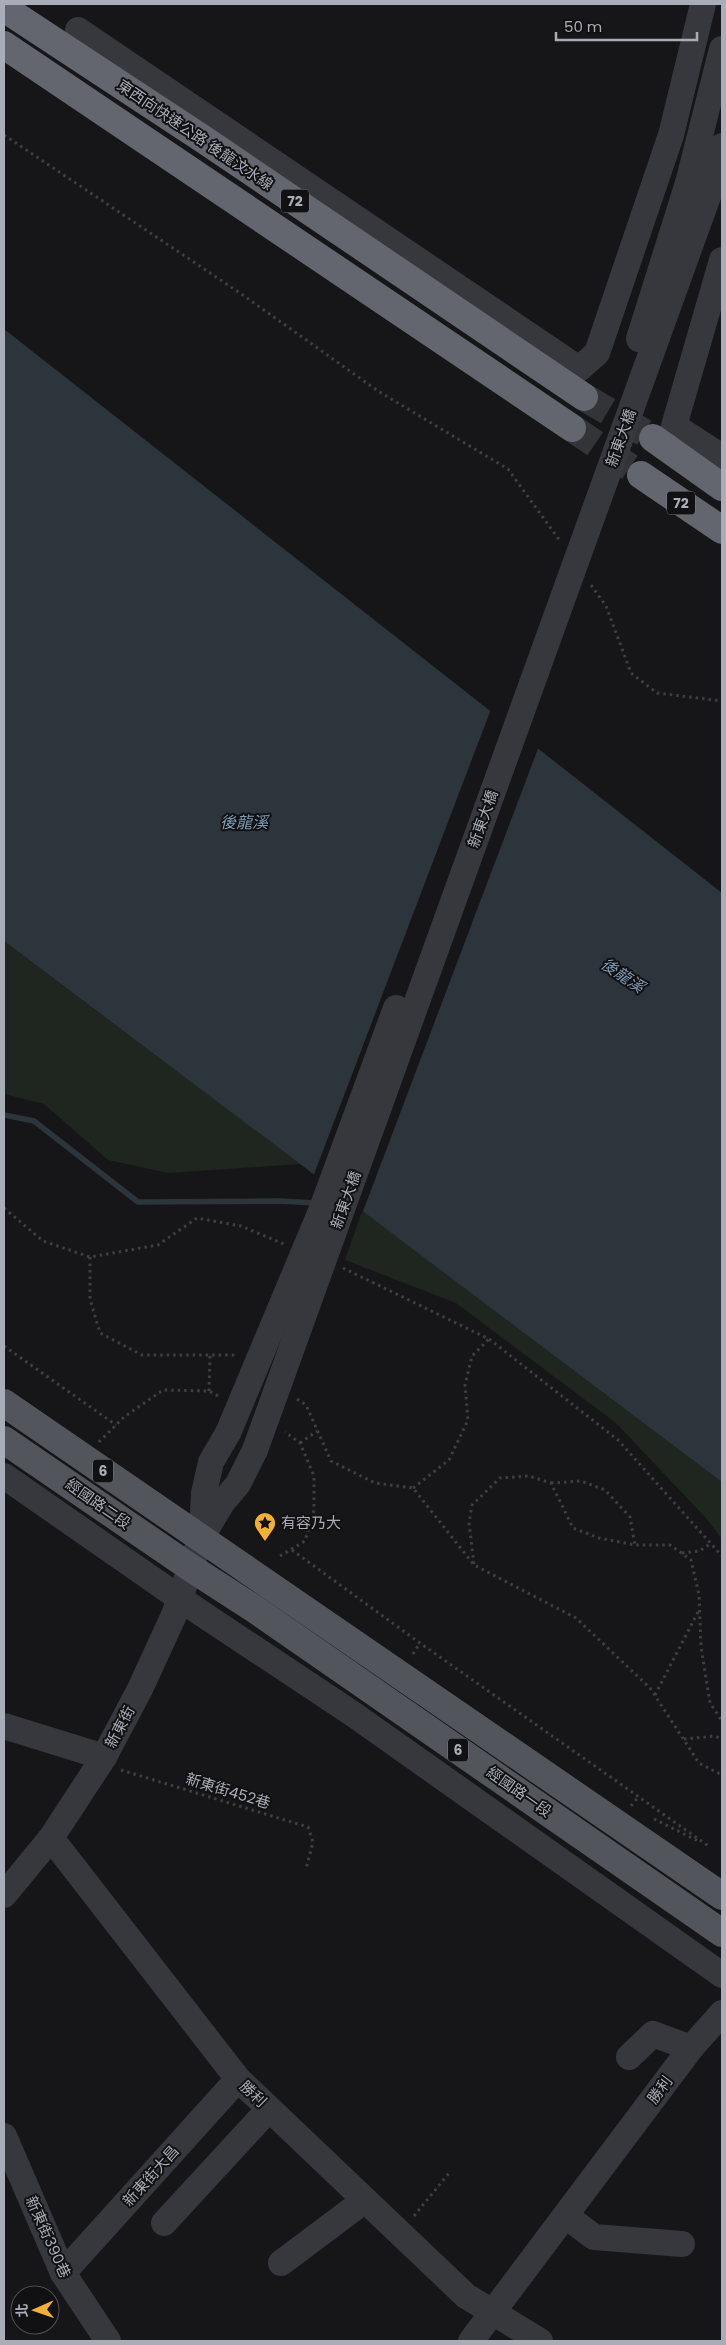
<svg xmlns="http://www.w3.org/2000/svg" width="726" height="2345" font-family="Poppins,'Noto Sans TC',sans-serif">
<rect width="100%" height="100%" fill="#161618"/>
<g fill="#1e261f">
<path d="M4 941 300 1164 168 1173 108 1160 44 1104 4 1094Z"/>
<path d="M362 1211 722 1475V1539L705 1517 616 1423 456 1303 345 1260Z"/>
</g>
<path fill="#2c353c" d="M4 329 722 893V1482L4 941Z"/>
<path fill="#161618" d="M491 709 539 746 362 1214 313 1177Z"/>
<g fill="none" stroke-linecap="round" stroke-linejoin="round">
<path stroke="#2c353c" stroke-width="5.5" d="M4 1115 34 1121 138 1202 279 1201 316 1203"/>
<g stroke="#333438" stroke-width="28" stroke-dasharray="28 14" stroke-linecap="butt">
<path d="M584 397 653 438"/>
<path d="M572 428 641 475"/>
</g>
<g stroke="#3d3f44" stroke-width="3" stroke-dasharray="2.5 4" stroke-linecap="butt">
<path d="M4 135 240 293 378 391 508 469 560 541"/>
<path d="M591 585 606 606 631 673 657 693 722 701"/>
<path d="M4 1208 43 1241 90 1257 158 1245 197 1218 241 1226 284 1244"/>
<path d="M90 1257V1299L100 1333 142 1355H233L236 1357"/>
<path d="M343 1268 489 1339 618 1440 722 1556"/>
<path d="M4 1346 116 1425"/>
<path d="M209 1391 210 1356"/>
<path d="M297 1399 306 1405 331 1461 375 1483 413 1488 474 1565 576 1618 650 1688 699 1763 722 1775"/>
<path d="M99 1442 124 1417 163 1390 209 1391 220 1397"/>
<path d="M300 1443 317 1431"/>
<path d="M551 1483 581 1481 605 1490 630 1517 635 1545"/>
<path d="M413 1488 449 1460 468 1420 465 1385 472 1356 489 1339"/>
<path d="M292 1550 420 1643 710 1847"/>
<path d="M682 1553 699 1551 712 1543"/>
<path d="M280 1556 305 1541 314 1510V1476L300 1443 285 1432"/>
<path d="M474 1564 469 1523 472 1505 500 1478 529 1476 551 1483 573 1528 599 1538 635 1545H670L691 1560 699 1595 701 1647 710 1703 722 1721"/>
<path d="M413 1654 420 1643"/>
<path d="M655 1695 699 1610"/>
<path d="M684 1739 715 1736 722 1739"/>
<path d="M121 1770 308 1827 313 1842 306 1869"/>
<path d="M631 1806 639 1796"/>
<path d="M654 1819 700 1842"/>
<path d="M414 2216 450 2172"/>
</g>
<g stroke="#37383d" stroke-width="26">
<path d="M78 30 579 369 597 353 671 135 703 4"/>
<path d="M688 183 722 49"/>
<path d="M711 188 722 146"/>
<path d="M722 260 674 426 722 457"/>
<path d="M4 1476 198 1611 353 1714 722 1975"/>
<path d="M202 1534 204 1493 211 1462 228 1433"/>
<path d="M4 1726 104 1757"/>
<path d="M51 1838 238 2079 466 2296 540 2341"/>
<path d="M4 1895 51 1838 104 1757 140 1689 174 1615 201 1538 222 1503 238 1484 255 1450"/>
<path d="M629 2057 653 2034 691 2048"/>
<path d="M4 2136 63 2273 108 2341"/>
<path d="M566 2216 594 2237 682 2244"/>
<path d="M164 2223 269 2109"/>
<path d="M281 2263 365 2200"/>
<path d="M63 2273 238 2079"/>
<path d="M471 2341 691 2048 722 2013"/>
</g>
<g stroke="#53555c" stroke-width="28">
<path d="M4 1403 722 1896"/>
<path d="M4 1440 191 1568 256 1610 722 1933"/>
</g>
<g stroke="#63666e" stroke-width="28">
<path d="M4 8 203 139 584 397"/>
<path d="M4 45 572 428"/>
<path d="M653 438 722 487"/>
<path d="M641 475 722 530"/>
</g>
<g stroke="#37383d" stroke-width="26">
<path d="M639 339 688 183"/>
<path d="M228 1433 321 1211 396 1008"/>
<path d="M255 1450 711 188"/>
</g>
</g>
<defs>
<g id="sight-pin" transform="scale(1.125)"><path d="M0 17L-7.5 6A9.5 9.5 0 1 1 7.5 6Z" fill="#f2b134" stroke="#111113"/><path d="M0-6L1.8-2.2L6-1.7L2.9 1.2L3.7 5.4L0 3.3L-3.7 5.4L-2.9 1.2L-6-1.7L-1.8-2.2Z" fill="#111"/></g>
</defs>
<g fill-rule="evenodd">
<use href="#sight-pin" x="265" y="1523"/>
</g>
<g text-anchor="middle" stroke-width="4" stroke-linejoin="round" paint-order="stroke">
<g fill="#111113" stroke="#7b7e86" stroke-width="1">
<rect x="281" y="189.5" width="28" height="23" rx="4"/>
<rect x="667" y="491.5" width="28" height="23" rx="4"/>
<rect x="93" y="1459.5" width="20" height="23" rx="4"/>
<rect x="448" y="1738.5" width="20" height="23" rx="4"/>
</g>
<g font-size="14" font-weight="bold" fill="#a8adb8">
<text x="295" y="206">72</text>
<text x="681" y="508">72</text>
<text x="103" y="1476">6</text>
<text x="458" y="1755">6</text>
</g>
<g font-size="15" fill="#a8adb8" stroke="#111113">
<text transform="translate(195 135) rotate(34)" y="5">東西向快速公路 後龍汶水線</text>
<text transform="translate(621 438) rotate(-70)" y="5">新東大橋</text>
<text transform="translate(483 819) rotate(-70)" y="5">新東大橋</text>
<text transform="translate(346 1200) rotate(-70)" y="5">新東大橋</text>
<text transform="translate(98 1504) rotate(35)" y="5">經國路二段</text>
<text transform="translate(120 1727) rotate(-62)" y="5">新東街</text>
<text transform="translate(228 1791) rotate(17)" y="5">新東街452巷</text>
<text transform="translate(519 1792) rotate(35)" y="5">經國路一段</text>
<text transform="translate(660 2090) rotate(-53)" y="5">勝利</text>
<text transform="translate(253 2094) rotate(44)" y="5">勝利</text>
<text transform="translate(151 2176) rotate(-48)" y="5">新東街大昌</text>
<text transform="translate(48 2237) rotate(66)" y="5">新東街390巷</text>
</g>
<g font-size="15" fill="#a8adb8" stroke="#111113" text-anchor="start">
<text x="281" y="1528">有容乃大</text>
</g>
<g font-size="16" font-style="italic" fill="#7f9bb3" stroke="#111113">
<text x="244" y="828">後龍溪</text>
<text transform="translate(623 975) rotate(34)" y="6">後龍溪</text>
</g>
</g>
<rect width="726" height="2345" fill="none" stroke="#a8adb8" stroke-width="10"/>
<g transform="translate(35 2310) rotate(268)"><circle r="24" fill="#111113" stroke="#4d4f55"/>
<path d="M0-4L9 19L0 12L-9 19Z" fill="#f2b134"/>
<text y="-8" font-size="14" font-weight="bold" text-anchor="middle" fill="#a8adb8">北</text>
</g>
<path d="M556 32v8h141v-8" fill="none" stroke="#a8adb8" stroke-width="2.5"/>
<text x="564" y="32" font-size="15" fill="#a8adb8" stroke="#111113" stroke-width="4" paint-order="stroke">50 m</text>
</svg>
